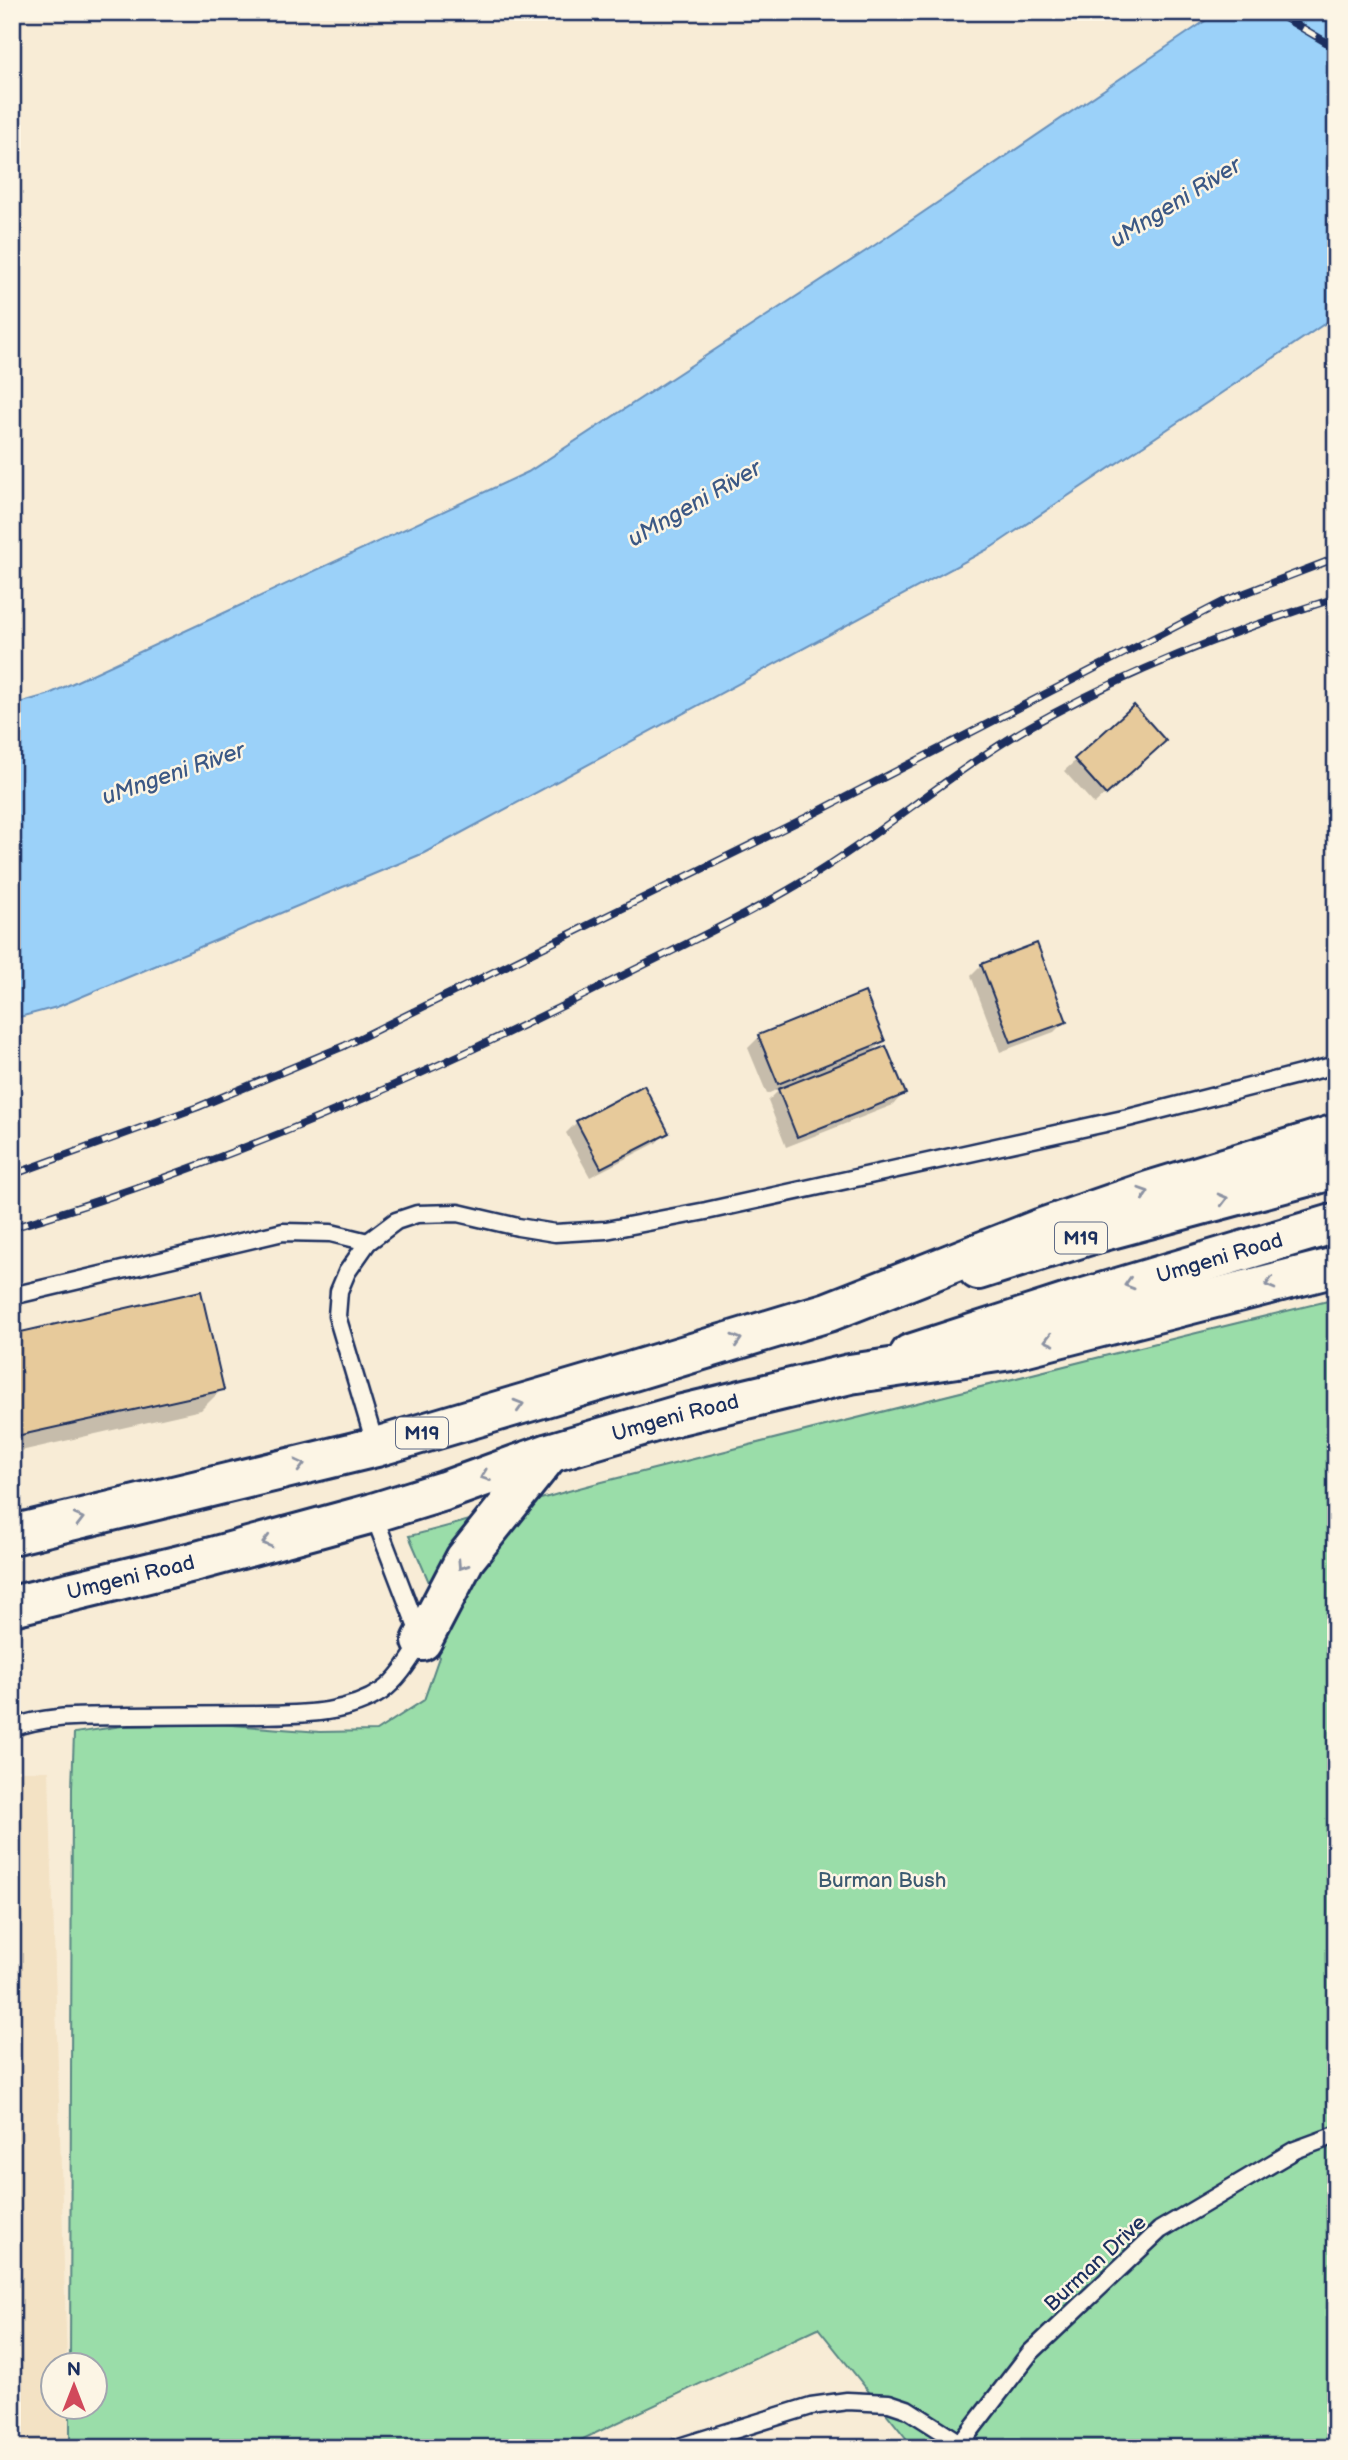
<svg xmlns="http://www.w3.org/2000/svg" width="1348" height="2460" font-family="'Balsamiq Sans',sans-serif">
<rect width="100%" height="100%" fill="#f8ecd6"/>
<filter id="ink" filterUnits="userSpaceOnUse"><feTurbulence type="fractalNoise" baseFrequency=".0143" numOctaves="2"/><feDisplacementMap in="SourceGraphic" scale="14" xChannelSelector="R" yChannelSelector="G"/><feConvolveMatrix kernelMatrix="1 2 1 2 8 2 1 2 1" color-interpolation-filters="sRGB"/></filter>
<g filter="url(#ink)">
<path fill="#f3e2c4" d="M12 1771H49L67 2365 52 2366V2408H68L70 2448H12Z"/>
<path fill="#9adda9" stroke="#5a8684" stroke-width="2" d="M1336 1299V2448H914L818 2328 564 2448H70V2408H94V2366L70 2365 72 1788 74 1733 122 1726 219 1724 320 1732 376 1731 424 1700 439 1657 435 1596 409 1536C474 1521 538 1498 602 1482 847 1420 1091 1358 1336 1299Z"/>
<path fill="#9bd1f9" stroke="#6890bb" stroke-width="2" d="M1223 12H1336V316L992 547 424 853 57 1007 12 1019V705L47 695 528 472 875 245 1208 19Z"/>
<g fill="#0003">
<path d="M1134 708 1152 752 1094 804 1064 771Z"/>
<path d="M982 965 1065 1021 1054 1032 1000 1052 971 976Z"/>
<path d="M864 994 883 1041 869 1054 903 1094 893 1105 786 1147 768 1101 781 1088 767 1094 748 1048 759 1037Z"/>
<path d="M577 1122 666 1132 656 1143 590 1177 566 1133Z"/>
<path d="M12 1336 222 1389 201 1410 12 1453Z"/>
</g>
<g fill="#e7ca9b" stroke="#1b2f5e" stroke-width="2">
<path d="M1134 705 1166 741 1106 795 1074 759Z"/>
<path d="M1037 943 1067 1022 1011 1042 981 964Z"/>
<path d="M865 992 885 1041 778 1084 758 1035Z"/>
<path d="M886 1046 906 1094 797 1137 778 1089Z"/>
<path d="M644 1085 669 1133 601 1168 576 1121Z"/>
<path d="M201 1291 224 1390 12 1437V1334Z"/>
</g>
<g fill="none" stroke-linecap="round" stroke-linejoin="round">
<g stroke="#1b2f5e" stroke-width="21">
<g id="lane">
<path d="M12 1296 283 1232 331 1233 368 1242"/>
<path d="M376 1447 337 1316 339 1291 347 1272 368 1242 396 1221 417 1214 458 1213 518 1227 555 1233 606 1230 706 1211 1128 1118 1336 1065"/>
<path d="M12 1728C48 1714 91 1717 129 1716 174 1716 218 1715 263 1715 303 1714 348 1714 382 1691 399 1679 411 1658 422 1641L373 1513"/>
<path d="M676 2448 811 2406 847 2401 889 2403 907 2409 959 2442"/>
<path d="M957 2448 1030 2353 1160 2230 1295 2150 1336 2135"/>
</g>
</g>
<g stroke="#1b2f5e" stroke-width="44">
<g id="primary">
<path d="M978 1270 1096 1233 1336 1169"/>
<path id="s1" d="M910 1354 1074 1301 1336 1223"/>
</g>
</g>
<g stroke="#1b2f5e" stroke-width="44">
<g id="highway">
<path d="M12 1535 376 1447 603 1380 828 1312 1042 1228 1149 1191 1336 1134"/>
<path id="s2" d="M12 1606 197 1561 373 1513 444 1491 549 1453 679 1415 850 1374 1011 1350 1336 1267"/>
<path d="M422 1641 465 1559 548 1455"/>
</g>
</g>
<use href="#lane" stroke="#fcf5e5" stroke-width="16"/>
<use href="#primary" stroke="#fcf5e5" stroke-width="38"/>
<use href="#highway" stroke="#fcf5e5" stroke-width="38"/>
<g stroke="#1b2f5e" stroke-width="8">
<g id="rail">
<path d="M1275 12 1336 48"/>
<path d="M1322 12 1336 20"/>
<path d="M12 1175 198 1107 344 1046 819 811 1227 600 1336 558"/>
<path d="M12 1228C223 1165 424 1077 620 977 679 947 740 919 797 885 878 837 948 774 1029 727 1125 672 1231 631 1336 598"/>
</g>
</g>
<use href="#rail" stroke="#fcf5e5" stroke-width="5" stroke-dasharray="16" stroke-linecap="butt"/>
</g>
<defs><path id="oneway-chevron" d="M-2-3.5L2.5 0L-2 3.5" fill="none" stroke-width="1.6" stroke-linecap="round" stroke-linejoin="round" transform="scale(1.75)"/></defs>
<g stroke="#8c92a2">
<use href="#oneway-chevron" transform="translate(1144 1193) rotate(-18)"/>
<use href="#oneway-chevron" transform="translate(1223 1199) rotate(-15)"/>
<use href="#oneway-chevron" transform="translate(1129 1284) rotate(163)"/>
<use href="#oneway-chevron" transform="translate(1270 1284) rotate(165)"/>
<use href="#oneway-chevron" transform="translate(737 1340) rotate(-17)"/>
<use href="#oneway-chevron" transform="translate(1049 1340) rotate(166)"/>
<use href="#oneway-chevron" transform="translate(519 1405) rotate(-16)"/>
<use href="#oneway-chevron" transform="translate(300 1465) rotate(-14)"/>
<use href="#oneway-chevron" transform="translate(485 1476) rotate(160)"/>
<use href="#oneway-chevron" transform="translate(79 1519) rotate(-14)"/>
<use href="#oneway-chevron" transform="translate(267 1542) rotate(165)"/>
<use href="#oneway-chevron" transform="translate(462 1565) rotate(123)"/>
</g>
</g>
<g text-anchor="middle" stroke-width="5" stroke-linejoin="round" paint-order="stroke">
<g fill="#fcf5e5" stroke="#5e6a86" stroke-width="2">
<rect x="1055" y="1222.5" width="52" height="31" rx="5"/>
<rect x="396" y="1417.5" width="52" height="31" rx="5"/>
</g>
<g font-size="19" font-weight="bold" fill="#1b2f5e">
<text x="1081" y="1245">M19</text>
<text x="422" y="1440">M19</text>
</g>
<g font-size="21" fill="#1b2f5e" stroke="#fcf5e5">
<text dy="7" stroke="none"><textPath href="#s1" startOffset="324">Umgeni Road</textPath></text>
<text dy="7" stroke="none"><textPath href="#s2" startOffset="690">Umgeni Road</textPath></text>
<text dy="7" stroke="none"><textPath href="#s2" startOffset="122">Umgeni Road</textPath></text>
<text transform="translate(1095 2263) rotate(-43)" y="7">Burman Drive</text>
</g>
<g font-size="21" fill="#3b5a71" stroke="#fcf5e5">
<text x="882" y="1887">Burman Bush</text>
</g>
<g font-size="23" font-style="italic" fill="#3b5885" stroke="#fcf5e5">
<text transform="translate(1175 202) rotate(-32)" y="8">uMngeni River</text>
<text transform="translate(694 503) rotate(-30)" y="8">uMngeni River</text>
<text transform="translate(173 773) rotate(-19)" y="8">uMngeni River</text>
</g>
</g>
<rect width="1348" height="2460" fill="none" stroke="#fcf5e5" stroke-width="42"/>
<rect x="21" y="21" width="1306" height="2418" fill="none" stroke="#1b2f5e" stroke-width="2.5" filter="url(#ink)"/>
<g transform="translate(74 2386)"><circle r="33" fill="#fcf5e5" stroke="#a2a6af" stroke-width="2"/>
<path d="M0-5L12 26L0 18L-12 26Z" fill="#d1495b"/>
<text y="-10" font-size="19" font-weight="bold" text-anchor="middle" fill="#1b2f5e">N</text>
</g>
</svg>
